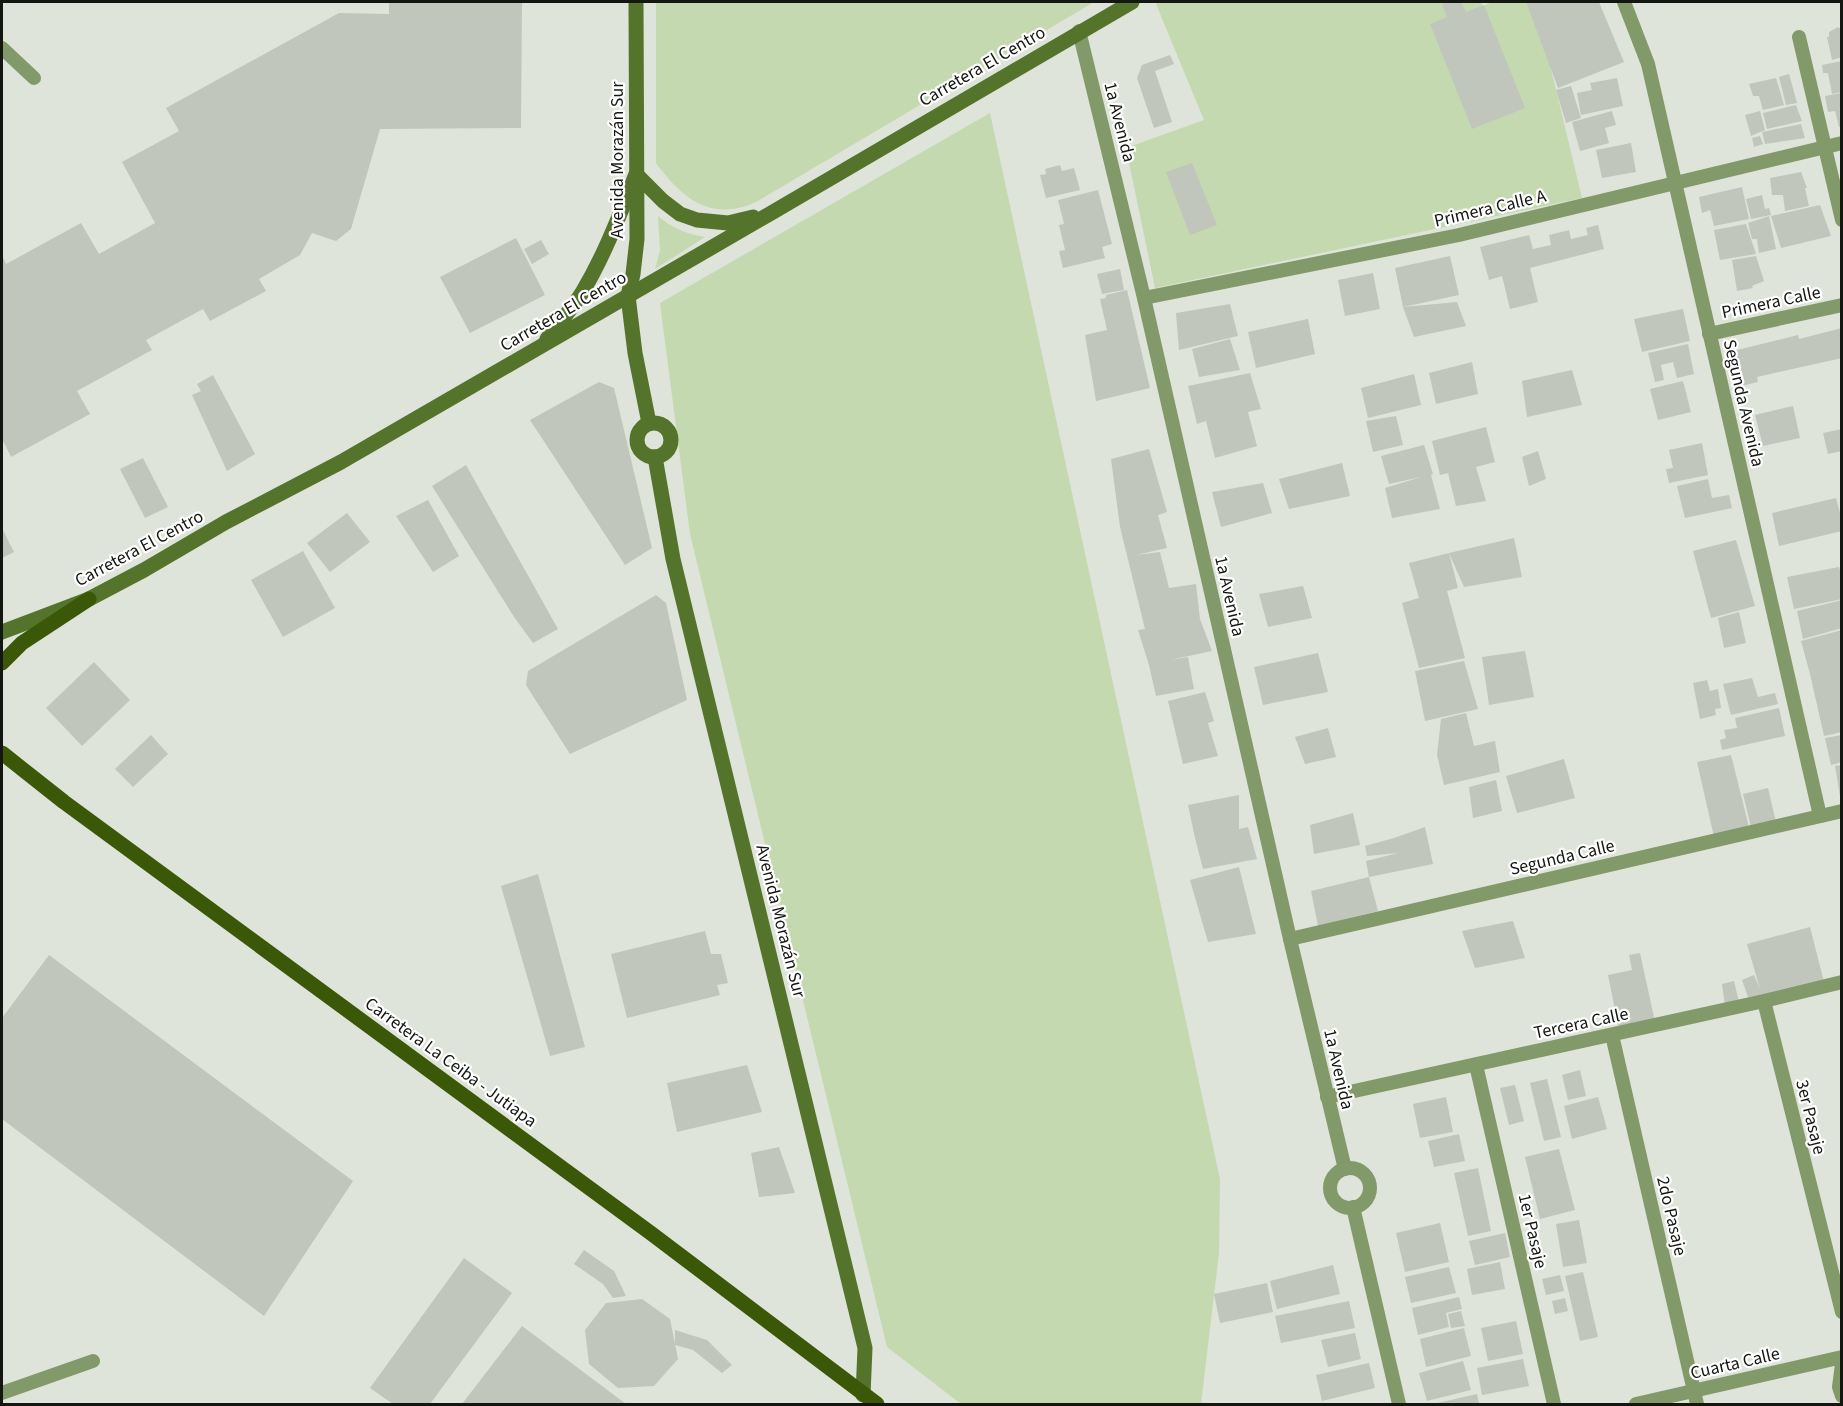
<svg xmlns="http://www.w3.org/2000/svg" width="1843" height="1406" font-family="'Source Sans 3',sans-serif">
<rect width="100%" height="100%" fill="#dee4d9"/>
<g fill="#c4d9af">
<path d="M656 2H1094L756 202C751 204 744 207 738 208 701 216 676 190 656 163Z"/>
<path d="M1160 2H1480L1483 6 1492 2H1535L1582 198 1155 288 1126 148 1204 120 1156 4Z"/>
<path d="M990 113 1220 1179 1219 1253 1201 1404H961L887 1347 690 534 660 303Z"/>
<path d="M658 216C672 228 687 234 705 237L655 269 660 251Z"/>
</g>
<g fill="#c1c6bc">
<path d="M389 2H522L521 128 380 129 351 229 336 241 312 233 300 255 259 279 266 291 210 321 203 309 146 340 152 350 77 391 90 414 11 457 2 439V255L6 264 81 223 99 254 155 223 122 162 179 131 166 108 339 13 389 14Z"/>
<path d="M1449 2H1461L1466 12 1484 5 1525 108 1472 129 1430 24 1447 17 1442 4Z"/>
<path d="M1526 2H1599L1624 62 1558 88Z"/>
<path d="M1838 27 1842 30V57L1832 60 1827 37H1829V32Z"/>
<path d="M1170 55 1174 64 1155 71 1172 122 1154 128 1137 78 1142 65Z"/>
<path d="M1842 61V92L1832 94 1828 73H1823L1822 65Z"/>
<path d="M1789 74 1797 103 1786 105 1779 77Z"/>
<path d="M1617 78 1623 106 1581 115 1577 93 1592 90 1590 83Z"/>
<path d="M1776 78 1784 105 1763 110 1759 96H1753L1749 84Z"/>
<path d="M1571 86 1581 118 1566 123 1556 90Z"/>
<path d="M1842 93V127H1839L1835 111 1828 112 1825 96Z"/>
<path d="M1796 105 1802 121 1767 129 1763 113Z"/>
<path d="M1612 111 1616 125 1605 128 1609 143 1580 151 1572 122Z"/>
<path d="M1760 111 1765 130 1751 136 1745 115Z"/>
<path d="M1801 124 1805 138 1765 144 1762 132Z"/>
<path d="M1760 136 1763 144 1754 147 1752 138Z"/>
<path d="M1631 143 1636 172 1602 178 1596 150Z"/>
<path d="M1192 163 1217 225 1190 235 1166 172Z"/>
<path d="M1060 165 1062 171 1074 168 1080 190 1046 198 1040 175 1046 174 1045 169Z"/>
<path d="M1801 172 1807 188H1805L1809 206 1785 211 1783 195H1772L1770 178Z"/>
<path d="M1742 187 1749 219 1714 226 1710 210 1702 213 1699 197Z"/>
<path d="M1098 190 1112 244 1102 247 1105 258 1063 268 1059 251 1065 250 1059 225 1064 224 1058 200Z"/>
<path d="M1762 195 1765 209 1769 208 1771 215 1751 219 1746 199Z"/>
<path d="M1820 205 1831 236 1781 248 1771 216Z"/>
<path d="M1769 216 1776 249 1759 253 1757 239H1752L1748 223Z"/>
<path d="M1746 224 1756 254 1720 260 1714 230Z"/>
<path d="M1598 225 1604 249 1530 268 1538 302 1510 309 1502 276 1489 280 1480 247 1529 235 1533 249 1551 245 1549 235 1569 230 1571 239 1588 235 1586 228Z"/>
<path d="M516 238 545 295 470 333 440 277Z"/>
<path d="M541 240 549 254 532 264 524 249Z"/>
<path d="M1450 256 1459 295 1403 307 1395 268Z"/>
<path d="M1756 256 1764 281 1752 286 1753 288 1737 291 1732 260Z"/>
<path d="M1120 269 1124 290 1102 294 1097 274Z"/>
<path d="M1373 273 1380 309 1345 316 1338 280Z"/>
<path d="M1127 290 1150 388 1096 401 1085 335 1107 330 1100 299 1106 298V295Z"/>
<path d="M1457 302 1466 326 1414 337 1403 307Z"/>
<path d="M1230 304 1238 336 1179 350 1176 313Z"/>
<path d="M1683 309 1690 341 1642 352 1634 319Z"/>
<path d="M1308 319 1315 354 1256 368 1248 332Z"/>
<path d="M1842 328V358L1757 377 1758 382 1741 386 1738 372 1733 371 1731 361 1735 359 1733 351 1798 335 1799 339Z"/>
<path d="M1230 339 1240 370 1199 377 1192 349Z"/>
<path d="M1688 344 1694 374 1677 378 1673 362 1661 365 1664 380 1655 382 1648 353Z"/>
<path d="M1472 362 1478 394 1436 404 1429 373Z"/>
<path d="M1572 370 1582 405 1527 417 1522 381Z"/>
<path d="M1250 373 1261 409 1248 412 1257 446 1215 458 1206 421 1197 424 1188 386Z"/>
<path d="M1414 374 1421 405 1368 418 1361 388Z"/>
<path d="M213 375 255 454 227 471 192 395 201 391 197 384Z"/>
<path d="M1683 381 1691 412 1658 420 1650 389Z"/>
<path d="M599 382 614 388 652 548 625 565 530 420Z"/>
<path d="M1793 406 1800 438 1763 446 1755 415Z"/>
<path d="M1396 416 1403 445 1373 452 1366 421Z"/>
<path d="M1486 427 1495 462 1476 467 1486 501 1456 506 1448 473 1440 475 1432 441Z"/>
<path d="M1842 429V451L1828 454 1823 433Z"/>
<path d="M1702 443 1708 475 1669 483 1666 469 1673 468 1669 450Z"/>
<path d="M1424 445 1433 474 1431 475 1440 509 1392 518 1385 488 1421 477 1389 484 1381 456Z"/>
<path d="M1149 449 1167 512 1158 515 1167 548 1136 555 1160 552 1169 588 1196 584 1200 619 1212 651 1170 660 1188 657 1194 689 1156 696 1149 665 1138 630 1145 629 1120 527 1111 459Z"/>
<path d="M1538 451 1546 479 1529 486 1522 457Z"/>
<path d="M143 458 168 507 145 518 120 469Z"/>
<path d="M1342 463 1350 496 1289 509 1279 479Z"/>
<path d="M466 465 558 629 533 643 514 617 432 486Z"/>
<path d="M1708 479 1712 498 1729 495 1732 508 1685 518 1677 486Z"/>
<path d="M1263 483 1272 513 1221 527 1212 492Z"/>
<path d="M1836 498 1842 520V531L1779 546 1772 513Z"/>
<path d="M428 500 459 556 433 572 396 516Z"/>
<path d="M347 513 370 542 330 572 307 543Z"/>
<path d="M2 528 14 552 2 558Z"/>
<path d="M1514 538 1522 577 1464 587 1449 553Z"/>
<path d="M1736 540 1755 606 1711 618 1693 551Z"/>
<path d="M303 551 335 608 283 637 251 580Z"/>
<path d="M1449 553 1458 588 1447 591 1465 658 1419 668 1402 603 1419 598 1409 563Z"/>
<path d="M1839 567 1842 578V599L1794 609 1787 577Z"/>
<path d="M1303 586 1312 618 1268 627 1259 594Z"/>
<path d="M656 595 666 603 687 700 570 754 526 685 528 671Z"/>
<path d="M1842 600V628L1803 639 1797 611Z"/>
<path d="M1739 612 1746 643 1724 648 1718 618Z"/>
<path d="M1842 630V732L1824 736 1810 674 1801 641Z"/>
<path d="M1525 651 1534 697 1489 705 1482 657Z"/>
<path d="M1318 653 1328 692 1263 705 1254 667Z"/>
<path d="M1464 661 1478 709 1425 721 1415 671Z"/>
<path d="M94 662 130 700 82 746 46 708Z"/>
<path d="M1752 678 1758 697 1775 693 1778 704 1731 715 1723 684Z"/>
<path d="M1707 680 1710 691 1718 689 1721 708 1715 709 1716 715 1700 719 1693 683Z"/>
<path d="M1205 692 1214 721 1208 723 1218 756 1183 764 1168 701Z"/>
<path d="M1779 708 1785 736 1722 750 1720 740 1726 738 1724 730 1737 728 1735 718Z"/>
<path d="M1466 713 1474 746 1495 741 1500 772 1444 785 1437 755 1441 719Z"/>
<path d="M1328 728 1336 757 1305 764 1295 737Z"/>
<path d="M151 735 168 754 133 787 115 769Z"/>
<path d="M1842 735V762L1831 765 1825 738Z"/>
<path d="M1731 755 1749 827 1714 837 1697 762Z"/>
<path d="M1564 759 1575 798 1517 813 1506 776Z"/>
<path d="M1842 765V796H1840L1835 766Z"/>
<path d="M1496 780 1502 811 1473 818 1469 787Z"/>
<path d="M1768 788 1776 822 1751 827 1743 794Z"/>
<path d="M1239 795V829L1248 827 1257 859 1203 869 1195 838 1188 805Z"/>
<path d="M1353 813 1360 845 1314 854 1310 825Z"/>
<path d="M1425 827 1433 864 1369 877 1366 861 1398 853 1367 856 1365 846 1394 838Z"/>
<path d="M1239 867 1256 934 1208 942 1190 880Z"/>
<path d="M538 874 585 1047 550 1056 501 886Z"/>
<path d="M1369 877 1378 911 1318 926 1311 891Z"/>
<path d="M1513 921 1525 958 1475 968 1462 931Z"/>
<path d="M1810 927 1824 982 1762 996 1748 997 1742 980 1754 975 1760 989 1747 944Z"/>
<path d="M705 931 711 954H721L728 983 717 985 720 995 627 1018 611 954Z"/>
<path d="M1640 953 1655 1022 1619 1029 1608 975 1632 970 1629 955Z"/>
<path d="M49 955 353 1181 264 1316 2 1119V1018Z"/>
<path d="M1734 981 1739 1002 1725 1006 1722 984Z"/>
<path d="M747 1065 762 1112 677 1132 667 1083Z"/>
<path d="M1580 1070 1586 1096 1568 1100 1562 1075Z"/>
<path d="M1547 1079 1561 1137 1544 1141 1530 1083Z"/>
<path d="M1515 1085 1524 1121 1509 1125 1500 1088Z"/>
<path d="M1446 1097 1453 1132 1420 1138 1413 1104Z"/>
<path d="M1598 1097 1607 1129 1572 1139 1564 1106Z"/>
<path d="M1459 1134 1465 1161 1434 1167 1428 1141Z"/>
<path d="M779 1147 795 1193 759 1197 751 1153Z"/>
<path d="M1559 1149 1575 1210 1540 1219 1525 1157Z"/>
<path d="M1478 1168 1491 1231 1468 1236 1454 1173Z"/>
<path d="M1579 1220 1587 1263 1563 1267 1556 1224Z"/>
<path d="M1440 1223 1449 1262 1405 1272 1396 1233Z"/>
<path d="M1505 1233 1510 1257 1475 1265 1469 1241Z"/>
<path d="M584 1250 614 1271 626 1296 613 1298 603 1284 574 1264Z"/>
<path d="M464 1258 512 1293 430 1404H393L370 1388Z"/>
<path d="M1500 1262 1505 1289 1472 1295 1467 1269Z"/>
<path d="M1333 1265 1340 1294 1277 1309 1270 1281Z"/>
<path d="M1449 1267 1456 1293 1411 1303 1405 1277Z"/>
<path d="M1583 1272 1598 1337 1580 1341 1565 1276Z"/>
<path d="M1560 1275 1564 1291 1546 1295 1542 1279Z"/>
<path d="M1267 1283 1273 1312 1220 1323 1214 1294Z"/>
<path d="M1459 1297 1462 1309 1446 1313 1449 1327 1418 1335 1412 1308Z"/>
<path d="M1565 1298 1568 1311 1555 1314 1552 1301Z"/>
<path d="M642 1299 670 1319 678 1359 654 1386 618 1388 589 1364 585 1330 606 1303Z"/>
<path d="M1349 1301 1355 1328 1281 1343 1275 1316Z"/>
<path d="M1461 1311 1465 1326 1451 1328 1448 1314Z"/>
<path d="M1516 1321 1523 1354 1488 1361 1481 1328Z"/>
<path d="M522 1326 626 1404H462Z"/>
<path d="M1464 1328 1471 1356 1426 1367 1420 1339Z"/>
<path d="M675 1330 707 1340 732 1365 722 1373 693 1350 675 1345Z"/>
<path d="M1355 1333 1361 1359 1328 1367 1321 1340Z"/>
<path d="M1523 1359 1529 1386 1482 1395 1477 1368Z"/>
<path d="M1463 1361 1471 1390 1427 1401 1419 1373Z"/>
<path d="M1369 1363 1375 1388 1322 1401 1316 1375Z"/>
<path d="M1477 1394 1479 1404H1433Z"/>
</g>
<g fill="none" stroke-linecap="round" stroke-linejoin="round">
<g stroke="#82996a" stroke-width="14">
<path d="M1624 2 1648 64 1820 816"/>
<path d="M1079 31 1144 298 1290 939 1345 1169"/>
<path d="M1799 37 1842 220"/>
<path d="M2 48 34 78"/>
<path d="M1144 298 1459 235 1842 143"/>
<path d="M1709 334 1842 305"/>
<path d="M1290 939 1842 811"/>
<path d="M1764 1001 1842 1312"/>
<path d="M1612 1035 1697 1404"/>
<path d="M1476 1065 1554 1404"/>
<path d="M1327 1097 1764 1001 1842 982"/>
<circle cx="1350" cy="1188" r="20"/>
<path d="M1353 1207 1399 1404"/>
<path d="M1842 1364 1839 1387 1842 1396"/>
<path d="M2 1393 93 1361"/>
<path d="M1636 1404 1842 1357"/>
</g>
<g stroke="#55742b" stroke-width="15">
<path d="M636 2 637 239 633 274 628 296 635 353 649 423"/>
<path d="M547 339C558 324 573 308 583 291 605 254 620 214 636 174L663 201 680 214 697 220 728 223 753 217"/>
<circle cx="654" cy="440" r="17"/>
<path d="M655 457 673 559 865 1348 863 1395"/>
<path d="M2 632 89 599 144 570 226 522 341 462 773 212 1132 2"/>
</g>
<g stroke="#3a5807" stroke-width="15">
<path d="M2 663 22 643 89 599"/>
<path d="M2 753 64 802 652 1234 877 1404"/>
</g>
</g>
<g text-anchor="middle" stroke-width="4.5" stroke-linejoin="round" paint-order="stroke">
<g font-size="18" fill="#141612" stroke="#fff">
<text transform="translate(982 66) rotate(-30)" y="6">Carretera El Centro</text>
<text transform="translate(1120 122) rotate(76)" y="6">1a Avenida</text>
<text transform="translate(617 160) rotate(-90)" y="6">Avenida Morazán Sur</text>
<text transform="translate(1490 208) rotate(-13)" y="6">Primera Calle A</text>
<text transform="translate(1771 302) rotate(-12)" y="6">Primera Calle</text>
<text transform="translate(563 311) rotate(-30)" y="6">Carretera El Centro</text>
<text transform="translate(1744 403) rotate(77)" y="6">Segunda Avenida</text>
<text transform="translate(139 548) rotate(-28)" y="6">Carretera El Centro</text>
<text transform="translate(1230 596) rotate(77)" y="6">1a Avenida</text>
<text transform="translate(1562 857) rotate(-13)" y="6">Segunda Calle</text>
<text transform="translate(781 921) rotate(76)" y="6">Avenida Morazán Sur</text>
<text transform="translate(1581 1023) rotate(-12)" y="6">Tercera Calle</text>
<text transform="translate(451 1062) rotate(36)" y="6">Carretera La Ceiba - Jutiapa</text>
<text transform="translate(1339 1069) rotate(77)" y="6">1a Avenida</text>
<text transform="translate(1811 1117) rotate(76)" y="6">3er Pasaje</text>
<text transform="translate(1672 1216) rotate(77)" y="6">2do Pasaje</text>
<text transform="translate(1533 1231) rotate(77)" y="6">1er Pasaje</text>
<text transform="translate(1735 1363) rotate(-13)" y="6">Cuarta Calle</text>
</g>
</g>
<rect width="1843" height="1406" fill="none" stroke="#141612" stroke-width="6"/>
</svg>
